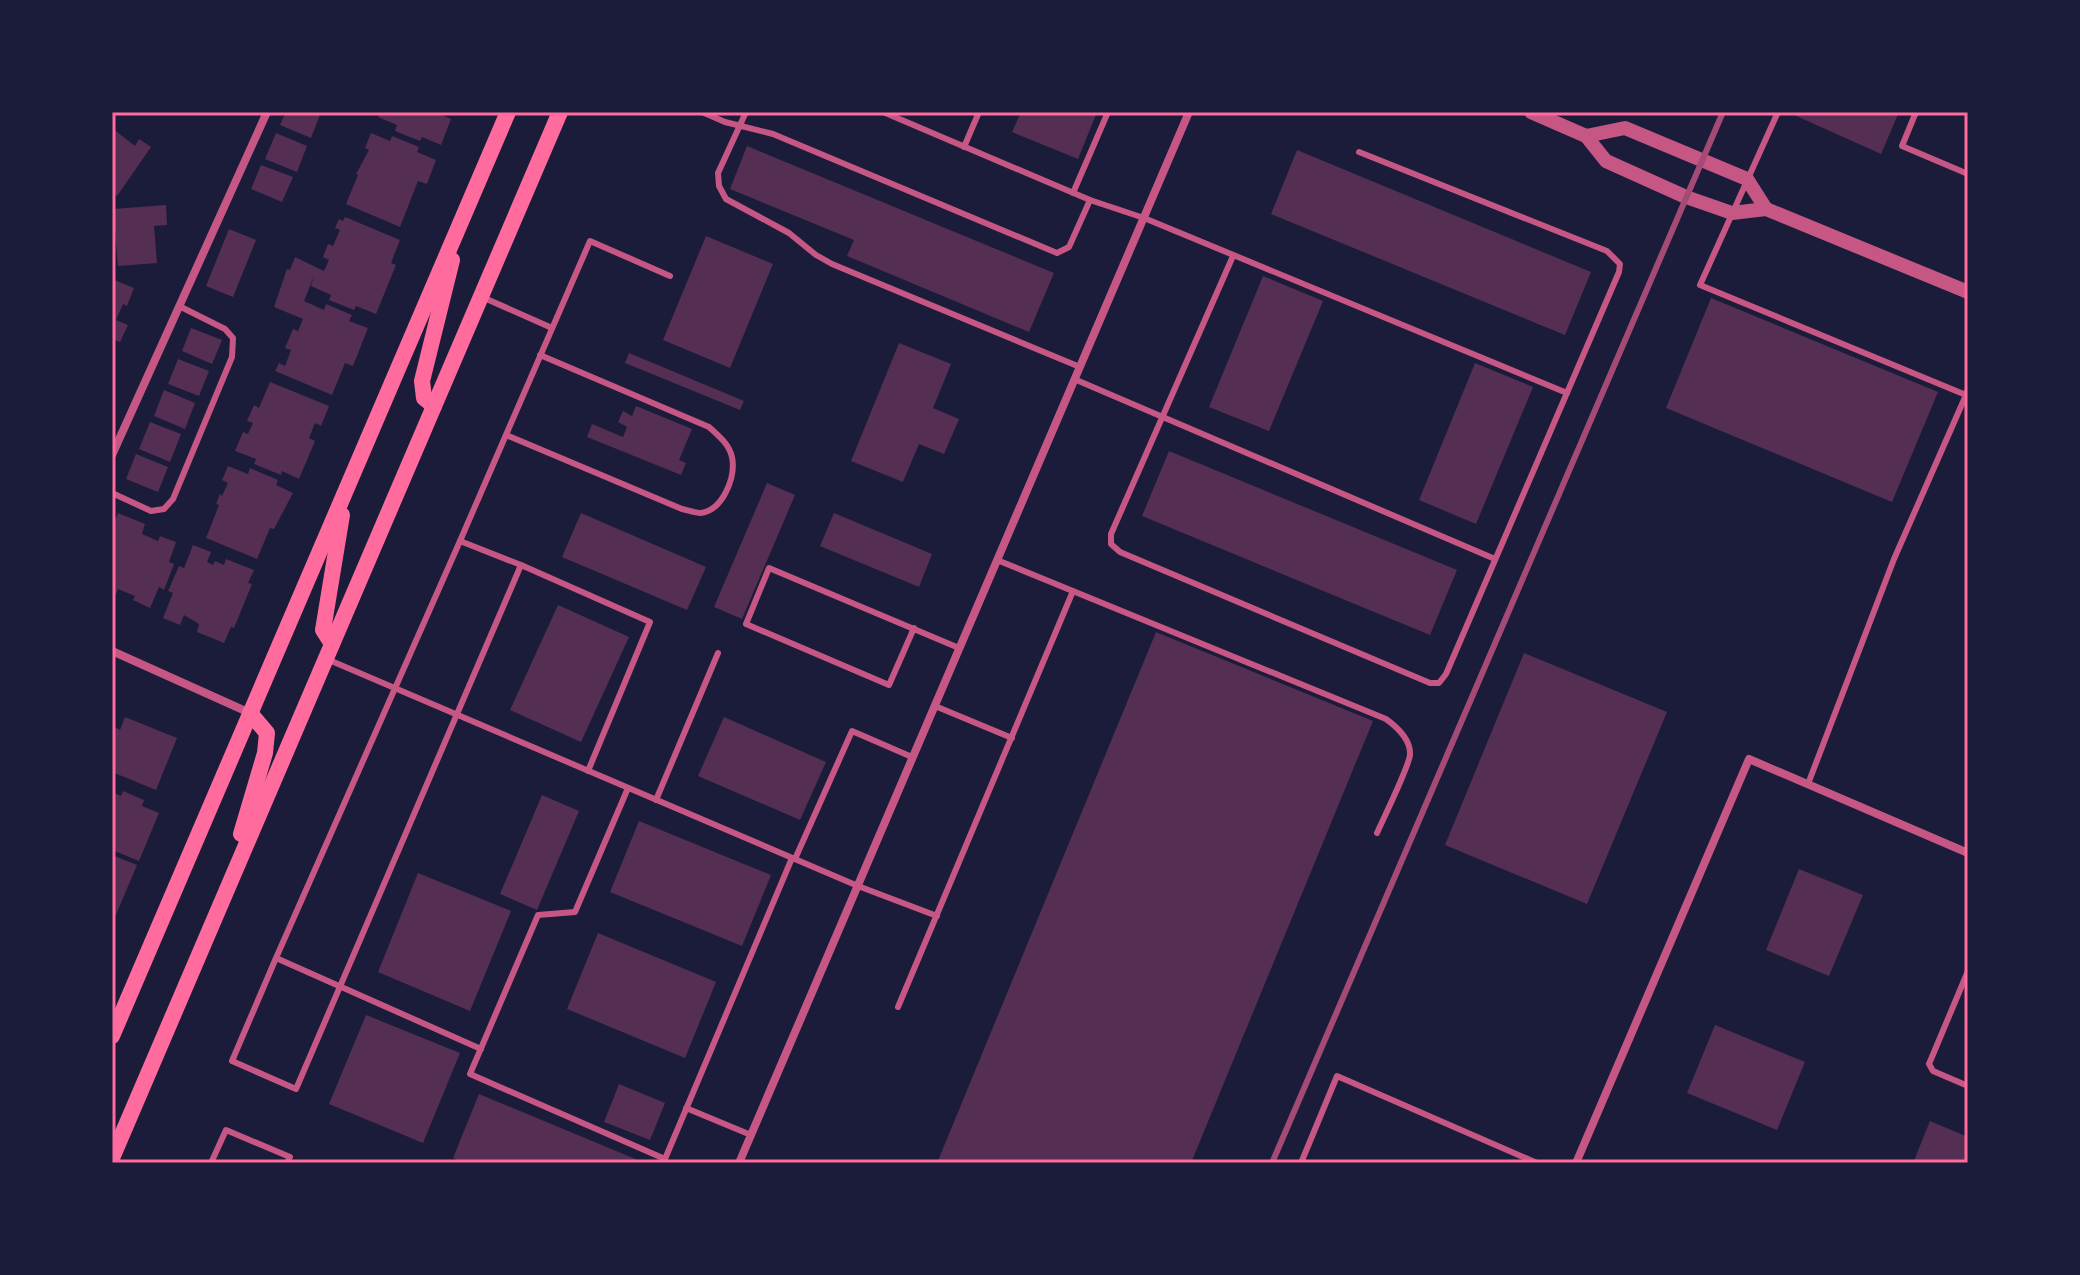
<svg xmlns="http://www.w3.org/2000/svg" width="2080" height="1275" font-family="Roboto,sans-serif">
<rect width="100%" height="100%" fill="#1b1b3a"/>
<g fill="#542f53">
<path d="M286 112H314L320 115 311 138 280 125Z"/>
<path d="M381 112H443L442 115 451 119 441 145 422 137 420 141 395 131 397 125 378 117Z"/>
<path d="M1021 112H1097L1078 159 1012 132Z"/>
<path d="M1793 112H1899L1881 154 1792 114Z"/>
<path d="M112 128 135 146 139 139 151 147 117 196 112 192Z"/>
<path d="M276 133 307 146 297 172 265 159Z"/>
<path d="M371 133 390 141 392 136 419 147 417 152 436 160 427 184 418 181 400 227 346 204 358 175 356 174 369 150 365 148Z"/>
<path d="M747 146 1054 273 1029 332 847 256 854 240 730 189Z"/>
<path d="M1297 150 1591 272 1565 335 1271 214Z"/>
<path d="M261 165 293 177 282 202 251 189Z"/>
<path d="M166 205 167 225 154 226 157 263 118 266 113 209Z"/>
<path d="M345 217 400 240 391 263 396 265 376 314 356 306 354 310 329 300 331 295 311 286 314 276 304 301 324 310 326 304 352 315 349 321 368 328 353 366 345 363 332 395 275 371 279 363 285 366 291 350 285 348 293 329 298 331 303 319 274 307 287 269 290 270 295 257 324 271 329 260 323 257 328 244 333 246 340 230 335 228 339 219 343 221Z"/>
<path d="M229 229 256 240 233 297 206 286Z"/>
<path d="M706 236 773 264 730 368 663 340Z"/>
<path d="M1263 276 1323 301 1269 431 1209 407Z"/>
<path d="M112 279 134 288 127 306 123 304 116 320 128 325 120 342 112 339Z"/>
<path d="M1711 298 1938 392 1892 502 1666 408Z"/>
<path d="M191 328 222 340 212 364 182 351Z"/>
<path d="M899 343 951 364 933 408 959 419 944 454 919 444 903 482 851 461Z"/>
<path d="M629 353 744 401 740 410 625 363Z"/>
<path d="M178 359 209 371 199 396 168 384Z"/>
<path d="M1475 363 1533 387 1476 524 1419 500Z"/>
<path d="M270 382 329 406 321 426 315 423 309 438 315 441 299 479 282 471 281 475 254 464 256 459 235 451 243 432 248 434 253 423 247 421 254 405 259 408Z"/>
<path d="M164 390 195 403 185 429 154 416Z"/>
<path d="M636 406 692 429 679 460 686 463 681 475 587 437 592 424 623 437 627 427 618 422 623 411 632 416Z"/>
<path d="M150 422 181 434 170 462 139 449Z"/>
<path d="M1169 451 1457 570 1430 635 1142 516Z"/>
<path d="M136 454 168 467 158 492 126 479Z"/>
<path d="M228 466 248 474 250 468 278 480 276 485 293 493 274 529 270 528 257 559 206 538 219 505 216 504 220 494 222 496 228 483 222 480Z"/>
<path d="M767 483 795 495 742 619 714 607Z"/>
<path d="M118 513 145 524 142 534 158 541 160 536 176 542 169 562 174 564 164 590 159 587 150 608 133 600 135 596 118 589 115 596 112 595V528Z"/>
<path d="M581 513 706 567 687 610 562 557Z"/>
<path d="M834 513 932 554 919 587 820 546Z"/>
<path d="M193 545 211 552 207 562 213 565 215 561 224 565 226 559 254 570 248 583 252 584 234 628 231 627 224 643 197 632 199 624 184 615 180 625 163 618 173 593 168 591 179 566 184 568Z"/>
<path d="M558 605 629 637 581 742 510 710Z"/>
<path d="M1156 632 1373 721 1191 1163H937Z"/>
<path d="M1524 653 1667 712 1587 904 1445 845Z"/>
<path d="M125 717 177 738 156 790 112 772V735L115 727 120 730Z"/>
<path d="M724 717 826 762 800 820 698 776Z"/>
<path d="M123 791 144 800 142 806 159 813 139 861 112 850V792L121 796Z"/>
<path d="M542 795 579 811 537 910 500 894Z"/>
<path d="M639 821 771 875 742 946 610 892Z"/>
<path d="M112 855 137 865 115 917 112 916Z"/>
<path d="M1799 869 1863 895 1829 976 1766 950Z"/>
<path d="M418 873 511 911 470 1011 378 972Z"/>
<path d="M598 933 716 982 685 1058 567 1009Z"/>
<path d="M366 1015 460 1053 423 1143 329 1104Z"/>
<path d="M1715 1025 1805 1062 1777 1130 1687 1093Z"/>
<path d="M619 1084 665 1103 650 1140 604 1122Z"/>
<path d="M479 1094 645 1163H464L453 1158Z"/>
<path d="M1930 1121 1968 1137V1163H1913Z"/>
</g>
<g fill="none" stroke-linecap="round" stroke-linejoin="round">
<g stroke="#c65784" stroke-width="6">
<path d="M702 112 725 122 773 134 1057 253 1069 247 1090 200 1144 218 1567 393"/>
<path d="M746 112 718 173 719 186 726 199 789 233 816 255 832 264 1080 367"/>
<path d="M883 112 1090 200"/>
<path d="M1778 112 1700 285 1966 395 1968 389"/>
<path d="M1916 112 1902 146 1968 174"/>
<path d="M964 147 979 112"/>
<path d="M1073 193 1108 112"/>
<path d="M1233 256 1111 534V544L1120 552 1430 683H1439L1446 674 1619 272 1620 264 1607 251 1359 152"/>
<path d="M482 297 552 328"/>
<path d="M1074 379 1495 559"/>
<path d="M506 435 682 509C687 510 695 513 701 513 723 510 736 477 732 457 729 444 719 436 709 427L540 355"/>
<path d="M112 493 151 511 164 509 173 499 232 357 233 338 225 329 179 306"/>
<path d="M460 541 590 241 670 276"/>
<path d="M997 560 1386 719C1397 727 1411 739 1410 755 1408 769 1384 817 1377 833"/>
<path d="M521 565 650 622 588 771"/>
<path d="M914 628 889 685 746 624 769 568 959 648"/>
<path d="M329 660 858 886 937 916"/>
<path d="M935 706 1012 738"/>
<path d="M1808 784 1894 559 1966 395"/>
<path d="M628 788 575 912 538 915 470 1074 665 1159 792 858"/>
<path d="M656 800 718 653"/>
<path d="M795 859 852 731 912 757"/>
<path d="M276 958 460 541 521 565 296 1089 232 1061 276 958 481 1049"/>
<path d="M1968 971 1929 1064 1933 1071 1968 1086"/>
<path d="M898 1007 1073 591"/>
<path d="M686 1108 751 1135"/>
<path d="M211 1163 226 1130 290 1157 287 1163"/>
<path d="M1301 1163 1337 1076 1537 1163"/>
</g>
<g stroke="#c65784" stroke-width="8">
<path d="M112 455 267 112"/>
<path d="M112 651 250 713"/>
<path d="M739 1163 1189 112"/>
<path d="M1576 1163 1749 759 1968 853"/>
</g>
<g stroke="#c65784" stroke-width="14">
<path d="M1531 112 1586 136 1606 161 1686 197 1732 213 1766 209 1968 292"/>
<path d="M1586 136 1625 128 1747 179 1766 209"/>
</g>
<g stroke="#ff6b9d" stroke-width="16">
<path d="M434 406 424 398 422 381 452 260"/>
<path d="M332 644 323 630 342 515"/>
<path d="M241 834 265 753 267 733 250 713"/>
<path d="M112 1036 508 112"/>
<path d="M112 1158 560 112"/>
</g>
<path stroke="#a44b75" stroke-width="6" d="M1272 1163 1723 112"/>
</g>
<rect width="2080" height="1275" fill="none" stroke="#1b1b3a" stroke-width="228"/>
<rect x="114" y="114" width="1852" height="1047" fill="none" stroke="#ff6b9d" stroke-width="3"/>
</svg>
